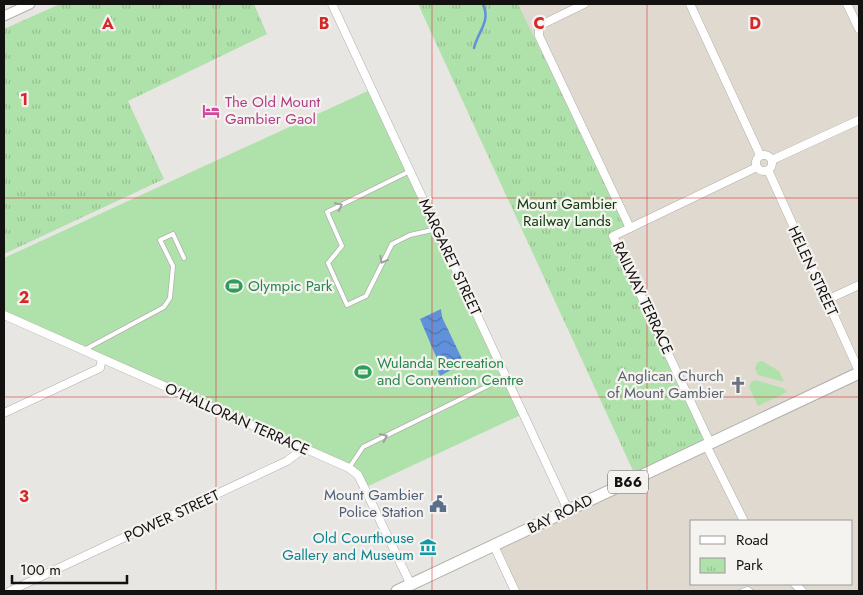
<svg xmlns="http://www.w3.org/2000/svg" width="863" height="595" font-family="Jost,sans-serif">
<defs>
<pattern id="park-tufts" width="24" height="20" patternUnits="userSpaceOnUse" patternTransform="scale(1.25)"><rect width="24" height="20" fill="#afe1aa"/><path d="M3 7l-1-3M5 7V3M7 7l1-3M15 17l-1-3M17 17v-4M19 17l1-3" fill="none" stroke="#96c091"/></pattern>
<pattern id="water-waves" width="16" height="10" patternUnits="userSpaceOnUse" patternTransform="scale(1.25)"><rect width="16" height="10" fill="#6092dc"/><path d="M0 5q4-4 8 0t8 0" fill="none" stroke="#4e76b1"/></pattern>
</defs>
<rect width="100%" height="100%" fill="#e8e6e3"/>
<path fill="#dfd9cf" fill-rule="evenodd" d="M518 4H859V591H515L494 546 710 443 609 235 627 226ZM692 521H852V584H692Z"/>
<g fill="#afe1aa">
<path d="M372 89 523 414 364 488 358 475 4 315V258Z"/>
<path d="M762 361 779 371 784 382 758 375 755 368 758 362Z"/>
<path d="M755 380 783 388 787 392 758 406 749 387 751 382Z"/>
</g>
<g fill="url(#park-tufts)">
<path d="M60 4H254L267 34 128 101 164 179 4 254V29Z"/>
<path d="M418 4H518L627 226 610 235 706 442 635 475Z"/>
</g>
<path fill="url(#water-waves)" d="M441 309 442 317 464 363 440 376 438 371 440 366 420 319Z"/>
<g fill="none" stroke-linecap="round" stroke-linejoin="round">
<path stroke="#6092dc" stroke-width="2.5" d="M474 48C478 31 491 22 483 4"/>
<g stroke="#b2b0ad" stroke-width="5.5">
<g id="service">
<path d="M410 171 327 212 342 246 328 263 347 305 366 296 392 244 410 235 437 229"/>
<path d="M84 350 164 307 170 298 173 266 160 240 173 234 184 258"/>
<path d="M349 468 363 447 506 377"/>
<path d="M742 591 748 589 751 591"/>
</g>
</g>
<g stroke="#b2b0ad" stroke-width="9">
<g id="minor">
<path d="M332 4 568 510"/>
<path d="M584 4 543 24 539 29V36L630 228 613 236 710 443"/>
<path d="M690 4 760 155"/>
<path d="M847 4 859 29"/>
<circle cx="764" cy="163" r="8"/>
<path d="M772 160 859 120"/>
<path d="M768 170 859 371"/>
<path d="M630 228 757 167"/>
<path d="M827 300 859 285"/>
<path d="M4 315 349 468 358 475 363 485 411 585"/>
<path d="M4 413 100 368 102 359"/>
<path d="M706 445 744 521"/>
<path d="M494 546 515 591"/>
<path d="M795 584 802 591"/>
<path d="M10 591 287 461 304 448"/>
</g>
</g>
<g stroke="#b2b0ad" stroke-width="11">
<path id="tertiary" d="M4 16 30 4"/>
</g>
<g stroke="#b2b0ad" stroke-width="13">
<path id="primary" d="M397 591 859 373"/>
</g>
<use href="#service" stroke="#fff" stroke-width="4"/>
<use href="#minor" stroke="#fff" stroke-width="8"/>
<use href="#tertiary" stroke="#fff" stroke-width="9"/>
<use href="#primary" stroke="#fff" stroke-width="11"/>
</g>
<defs><path id="oneway-chevron" d="M-2-3.5L2.5 0L-2 3.5" fill="none" stroke-width="1.6" stroke-linecap="round" stroke-linejoin="round" transform="scale(1.25)"/></defs>
<g stroke="#a1a0a0">
<use href="#oneway-chevron" transform="translate(339 206) rotate(-26)"/>
<use href="#oneway-chevron" transform="translate(383 260) rotate(119)"/>
<use href="#oneway-chevron" transform="translate(384 437) rotate(-25)"/>
</g>
<path fill="none" stroke="#d62828" stroke-width="1" stroke-opacity="0.55" d="M216 4V591M432 4V591M647 4V591M4 198H859M4 397H859"/>
<defs>
<g id="hotel-bare" transform="scale(1.35)"><path d="M-6-4.5h1.5V1H6V5H4.5V3h-9V5H-6ZM-4 0a1.8 1.8 0 1 1 3.6 0ZM.5 0V-2.5h3Q6-2.5 6 0Z" fill="#d1479c" stroke="#f5f3f0" stroke-width="2.5" paint-order="stroke"/></g>
<g id="stadium-bare" transform="scale(1.35)"><path d="M0-5a6.5 5 0 1 0 0 10a6.5 5 0 1 0 0-10ZM-3.5-1.8h7v3.6h-7Z" fill="#2e9e5b" stroke="#f5f3f0" stroke-width="2.5" paint-order="stroke"/></g>
<g id="church-bare" transform="scale(1.35)"><path d="M-1.2-6h2.4v3.5h3.3v2.4h-3.3V6h-2.4V-.1h-3.3v-2.4h3.3Z" fill="#6b7280" stroke="#f5f3f0" stroke-width="2.5" paint-order="stroke"/></g>
<g id="civic-bare" transform="scale(1.35)"><path d="M-.6-6.5H3V-4.5H.6V-3L4-1V1h2V6H-6V1h2V-1L-.6-3ZM-1.2 2.5V6h2.4V2.5Z" fill="#5c6f8a" stroke="#f5f3f0" stroke-width="2.5" paint-order="stroke"/></g>
<g id="museum-bare" transform="scale(1.35)"><path d="M0-6L6-3V-2H-6V-3ZM-5-1h2V3h-2ZM-1-1h2V3h-2ZM3-1h2V3H3ZM-6 4H6V6H-6Z" fill="#0f9aa8" stroke="#f5f3f0" stroke-width="2.5" paint-order="stroke"/></g>
</defs>
<g fill-rule="evenodd">
<use href="#hotel-bare" x="211" y="111"/>
<use href="#stadium-bare" x="234" y="286"/>
<use href="#stadium-bare" x="363" y="372"/>
<use href="#church-bare" x="738" y="385"/>
<use href="#civic-bare" x="438" y="504"/>
<use href="#museum-bare" x="428" y="547"/>
</g>
<g text-anchor="middle" stroke-width="4.5" stroke-linejoin="round" paint-order="stroke">
<rect fill="#f5f3f0" stroke="#575654" stroke-width="1" x="608" y="470.5" width="40" height="23" rx="4"/>
<g font-size="14" font-weight="bold" fill="#131211">
<text x="628" y="487">B66</text>
</g>
<g font-size="15" fill="#b23c85" stroke="#f5f3f0" text-anchor="start">
<text x="225" y="107">The Old Mount<tspan x="225" dy="17">Gambier Gaol</tspan></text>
</g>
<g font-size="15" fill="#093906" stroke="#f5f3f0">
<text x="567" y="209">Mount Gambier<tspan x="567" dy="17">Railway Lands</tspan></text>
</g>
<g font-size="15" fill="#131211" stroke="#f5f3f0">
<text transform="translate(450 257) rotate(65)" y="5">MARGARET STREET</text>
<text transform="translate(813 271) rotate(65)" y="5">HELEN STREET</text>
<text transform="translate(643 298) rotate(65)" y="5">RAILWAY TERRACE</text>
<text transform="translate(237 419) rotate(24)" y="5">O'HALLORAN TERRACE</text>
<text transform="translate(560 514) rotate(-26)" y="5">BAY ROAD</text>
<text transform="translate(172 516) rotate(-25)" y="5">POWER STREET</text>
</g>
<g font-size="15" fill="#27864d" stroke="#f5f3f0" text-anchor="start">
<text x="248" y="291">Olympic Park</text>
<text x="377" y="368">Wulanda Recreation<tspan x="377" dy="17">and Convention Centre</tspan></text>
</g>
<g font-size="15" fill="#5b616d" stroke="#f5f3f0" text-anchor="end">
<text x="724" y="381">Anglican Church<tspan x="724" dy="17">of Mount Gambier</tspan></text>
</g>
<g font-size="15" fill="#4e5e75" stroke="#f5f3f0" text-anchor="end">
<text x="424" y="500">Mount Gambier<tspan x="424" dy="17">Police Station</tspan></text>
</g>
<g font-size="15" fill="#0d838f" stroke="#f5f3f0" text-anchor="end">
<text x="414" y="543">Old Courthouse<tspan x="414" dy="17">Gallery and Museum</tspan></text>
</g>
</g>
<g font-size="16" text-anchor="middle" font-weight="bold" fill="#d62828" stroke="#f5f3f0" stroke-width="4.5" stroke-linejoin="round" paint-order="stroke">
<text x="108" y="29">A</text>
<text x="324" y="29">B</text>
<text x="539" y="29">C</text>
<text x="755" y="29">D</text>
<text x="24" y="105">1</text>
<text x="24" y="303">2</text>
<text x="24" y="502">3</text>
</g>
<rect width="863" height="595" fill="none" stroke="#131211" stroke-width="10"/>
<rect x="690" y="520" width="162" height="65" fill="#f5f3f0" stroke="#9b9997"/>
<rect x="700" y="536" width="25" height="8" fill="#ffffff" stroke="#9b9997"/>
<text x="736" y="545" font-size="15" fill="#131211">Road</text>
<rect x="700" y="558" width="25" height="15" fill="url(#park-tufts)" stroke="#9b9997"/>
<text x="736" y="570" font-size="15" fill="#131211">Park</text>
<path d="M12 575v8h115v-8" fill="none" stroke="#131211" stroke-width="2.5"/>
<text x="20" y="575" font-size="15" fill="#131211" stroke="#f5f3f0" stroke-width="4" paint-order="stroke">100 m</text>
</svg>
